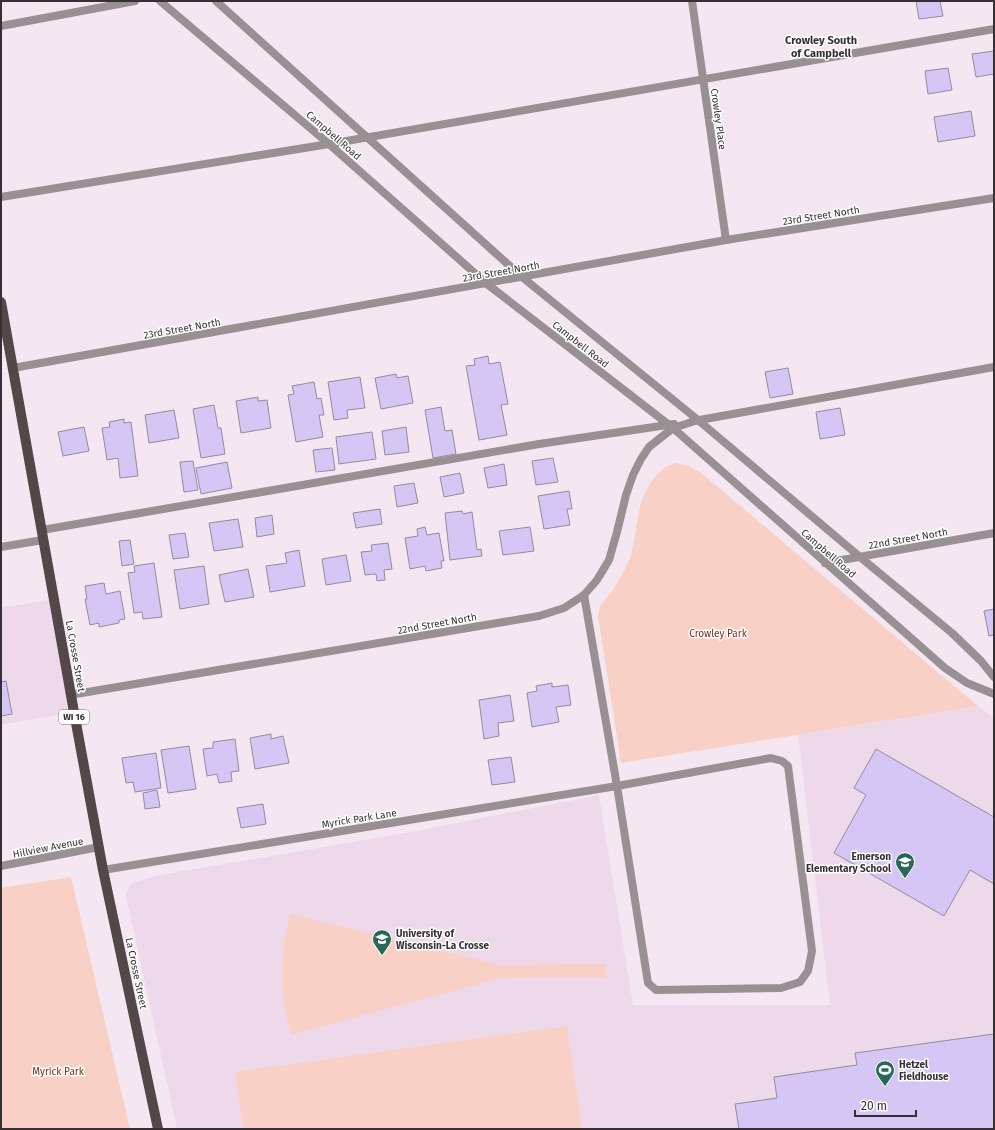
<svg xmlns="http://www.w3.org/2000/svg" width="995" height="1130" font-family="'Fira Sans',sans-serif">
<rect width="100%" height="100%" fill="#f5e7f2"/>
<g fill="#eed9eb">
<path d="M54 599 74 712 1 725V608Z"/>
<path d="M978 706 994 718V1129H177L126 896 128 888 131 884 147 878 166 874 411 832 599 795 633 1005H830L798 735Z"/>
</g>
<g fill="#f9d0c5">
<path d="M676 463 689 466 700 472 978 706 621 763 598 616 600 606 613 590 625 569 631 556 641 502 649 485 657 474 665 467Z"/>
<path d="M71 877 130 1129H1V888Z"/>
<path d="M290 914 500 965 606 964V977L501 978 291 1035C279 990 279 959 290 914Z"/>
<path d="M567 1026 582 1129H243L235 1072Z"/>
</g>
<g fill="#d5c6f6" stroke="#918d9c">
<path d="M916 1H940L943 16 919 19Z"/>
<path d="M994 51V74L976 77 972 54Z"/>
<path d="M948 68 952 90 928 94 925 71Z"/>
<path d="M971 111 975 136 938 142 934 117Z"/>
<path d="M488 356 489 364 500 362 508 404 501 405 507 435 479 440 466 366 475 365 474 359Z"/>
<path d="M788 368 793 394 770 398 765 372Z"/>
<path d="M396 374 397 378 408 376 413 403 381 409 375 378Z"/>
<path d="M360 377 365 408 347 410 348 418 334 420 328 382Z"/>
<path d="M314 382 317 399 321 398 324 415H319L323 437 296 442 288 395 294 394 292 386Z"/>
<path d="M258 397V401L267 400 271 428 241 433 236 401Z"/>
<path d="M214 405 218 428H221L225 454 201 458 193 409Z"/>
<path d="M441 407 445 431 452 430 456 454 433 458 425 410Z"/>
<path d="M840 408 845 435 820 439 816 412Z"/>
<path d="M174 410 179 438 149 443 145 415Z"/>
<path d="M124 419V423L131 422 138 476 120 478 118 458 107 460 102 428 110 427 109 422Z"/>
<path d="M84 427 89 451 63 456 58 432Z"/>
<path d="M406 427 409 452 385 455 382 431Z"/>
<path d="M372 432 376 459 339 464 336 437Z"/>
<path d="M332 448 335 470 316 472 313 450Z"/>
<path d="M553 458 558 482 536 485 532 461Z"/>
<path d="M193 461 198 490 184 492 180 462Z"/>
<path d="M227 462 232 488 201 494 196 468Z"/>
<path d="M504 464 507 485 488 488 484 468Z"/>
<path d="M460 473 464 493 444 497 440 477Z"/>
<path d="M414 483 418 503 397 507 394 486Z"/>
<path d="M569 491 572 509H567L570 525 544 529 538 496Z"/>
<path d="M380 509 382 524 356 528 353 513Z"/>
<path d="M462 511 463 514 472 512 477 550 481 549 482 556 450 560 445 513Z"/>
<path d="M272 515 274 534 257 537 255 518Z"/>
<path d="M238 519 243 547 214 551 209 523Z"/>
<path d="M425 527 427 535 439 533 444 561H441L442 568 426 571 425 566 410 569 405 538 418 536 417 529Z"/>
<path d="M530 527 534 551 503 555 499 531Z"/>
<path d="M185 533 189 557 173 559 169 535Z"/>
<path d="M130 540 134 564 122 566 119 541Z"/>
<path d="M388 543 392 569 384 570 385 580 377 581 376 574 365 575 361 552 372 551 371 545Z"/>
<path d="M299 550 305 586 270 592 266 566 287 563 285 553Z"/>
<path d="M346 555 351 581 326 585 322 559Z"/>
<path d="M154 563 162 617 143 619 142 612 134 613 128 573 135 572 134 566Z"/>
<path d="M204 566 209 604 180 609 174 570Z"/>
<path d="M248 569 254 597 225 602 219 575Z"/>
<path d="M104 583 106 594 120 591 125 619 119 620V623L99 627V623L90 625 85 599H87L85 586Z"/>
<path d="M994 609V635L989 636 984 611Z"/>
<path d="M6 681 12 714 1 716V682Z"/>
<path d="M552 683V687L568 685 571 705 556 707 559 722 532 727 527 693 537 691 536 686Z"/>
<path d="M510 695 514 721 498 723 499 736 484 739 479 700Z"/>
<path d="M271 734V739L283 736 289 763 255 769 250 738Z"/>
<path d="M235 739 239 771 231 772 232 781 219 783 217 774 207 776 203 749 213 748V742Z"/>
<path d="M189 746 196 789 168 793 161 750Z"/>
<path d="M876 749 994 817V884L970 870 944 916 834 853 866 795 854 788Z"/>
<path d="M156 753 161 788 135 792 133 782 126 783 122 758Z"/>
<path d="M511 757 515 782 492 785 488 760Z"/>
<path d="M157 790 160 807 145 809 143 793Z"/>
<path d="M263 804 266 824 241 828 237 808Z"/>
<path d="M994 1034V1129H739L735 1104 777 1098 774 1077 857 1065 855 1053Z"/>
</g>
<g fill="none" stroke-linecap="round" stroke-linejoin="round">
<g stroke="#989092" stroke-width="8">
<path d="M1 197 329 144 994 29"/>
<path d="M694 421 994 367"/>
<path d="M42 530 539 444 674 424"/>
<path d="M771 758 782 761 788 766 812 951 808 971 800 982 781 988 656 990 648 983 617 786Z"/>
</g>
<g stroke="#989092" stroke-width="8">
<path d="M160 1 329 144 487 284 673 428 945 668 967 683 994 694"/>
<path d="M216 1 522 277 698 420 860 557 952 633 981 661 994 677"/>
<path d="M692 1 726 240"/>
<path d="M1 26 135 1"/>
<path d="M13 368 726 240 994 198"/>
<path d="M1 547 43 540"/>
<path d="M825 563 994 533"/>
<path d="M70 695 539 616 564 608 584 595 597 580 609 560 617 532 626 495 633 475 641 459 649 447 673 428 698 420"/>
<path d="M1 866 99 847"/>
<path d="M103 870 617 786 584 595"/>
</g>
<path stroke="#54474a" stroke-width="10" d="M1 302 74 712 103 870 158 1129"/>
</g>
<defs>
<g id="school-pin" transform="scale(1)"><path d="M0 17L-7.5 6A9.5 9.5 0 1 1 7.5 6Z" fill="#286856" stroke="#fff"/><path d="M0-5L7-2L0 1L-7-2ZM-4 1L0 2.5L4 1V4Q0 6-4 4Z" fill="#fff"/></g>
<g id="university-pin" transform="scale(1)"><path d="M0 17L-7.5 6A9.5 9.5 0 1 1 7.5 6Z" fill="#286856" stroke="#fff"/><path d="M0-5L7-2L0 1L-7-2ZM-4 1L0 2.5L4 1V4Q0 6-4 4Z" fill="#fff"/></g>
<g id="stadium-pin" transform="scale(1)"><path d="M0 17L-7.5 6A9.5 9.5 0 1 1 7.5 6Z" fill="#286856" stroke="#fff"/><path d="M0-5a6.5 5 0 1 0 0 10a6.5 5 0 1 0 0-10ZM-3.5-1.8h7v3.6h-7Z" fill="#fff"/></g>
</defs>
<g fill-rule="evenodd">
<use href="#school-pin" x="905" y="862"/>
<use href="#university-pin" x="382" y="939"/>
<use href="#stadium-pin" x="885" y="1070"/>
</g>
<g text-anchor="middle" stroke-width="3" stroke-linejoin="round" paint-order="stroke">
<rect fill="#fff" stroke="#726e72" stroke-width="1" x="59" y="710" width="30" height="14" rx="3"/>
<g font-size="9" font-weight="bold" fill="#363035">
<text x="74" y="720">WI 16</text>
</g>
<g font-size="10" fill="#363035" stroke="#fff">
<text transform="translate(719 119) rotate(82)" y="4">Crowley Place</text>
<text transform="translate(334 135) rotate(41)" y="4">Campbell Road</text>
<text transform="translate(821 215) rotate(-9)" y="4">23rd Street North</text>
<text transform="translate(501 271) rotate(-10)" y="4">23rd Street North</text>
<text transform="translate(182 328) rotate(-10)" y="4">23rd Street North</text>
<text transform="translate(581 344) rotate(38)" y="4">Campbell Road</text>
<text transform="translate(908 538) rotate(-10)" y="4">22nd Street North</text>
<text transform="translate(829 553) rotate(41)" y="4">Campbell Road</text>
<text transform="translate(437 623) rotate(-10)" y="4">22nd Street North</text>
<text transform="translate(76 656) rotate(80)" y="4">La Crosse Street</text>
<text transform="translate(359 818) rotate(-9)" y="4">Myrick Park Lane</text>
<text transform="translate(48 847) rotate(-11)" y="4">Hillview Avenue</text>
<text transform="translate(137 973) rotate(78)" y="4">La Crosse Street</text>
</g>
<g font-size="10" fill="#7b2c19" stroke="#fff">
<text x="718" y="637">Crowley Park</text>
<text x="58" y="1075">Myrick Park</text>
</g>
<g font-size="10" font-weight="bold" fill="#363035" stroke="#fff" text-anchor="start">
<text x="891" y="860" text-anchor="end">Emerson<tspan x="891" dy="12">Elementary School</tspan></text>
<text x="396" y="937">University of<tspan x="396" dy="12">Wisconsin-La Crosse</tspan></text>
<text x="899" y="1068">Hetzel<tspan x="899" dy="12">Fieldhouse</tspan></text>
</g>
<g font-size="11" font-weight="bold" fill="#363035" stroke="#fff">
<text x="821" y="44">Crowley South<tspan x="821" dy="13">of Campbell</tspan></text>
</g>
</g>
<rect width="995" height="1130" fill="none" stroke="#363035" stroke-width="4"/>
<path d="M855 1110v6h61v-6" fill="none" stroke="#363035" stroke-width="2"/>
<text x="861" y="1110" font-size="12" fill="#363035" stroke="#ffffff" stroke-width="3" paint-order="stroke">20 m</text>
</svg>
